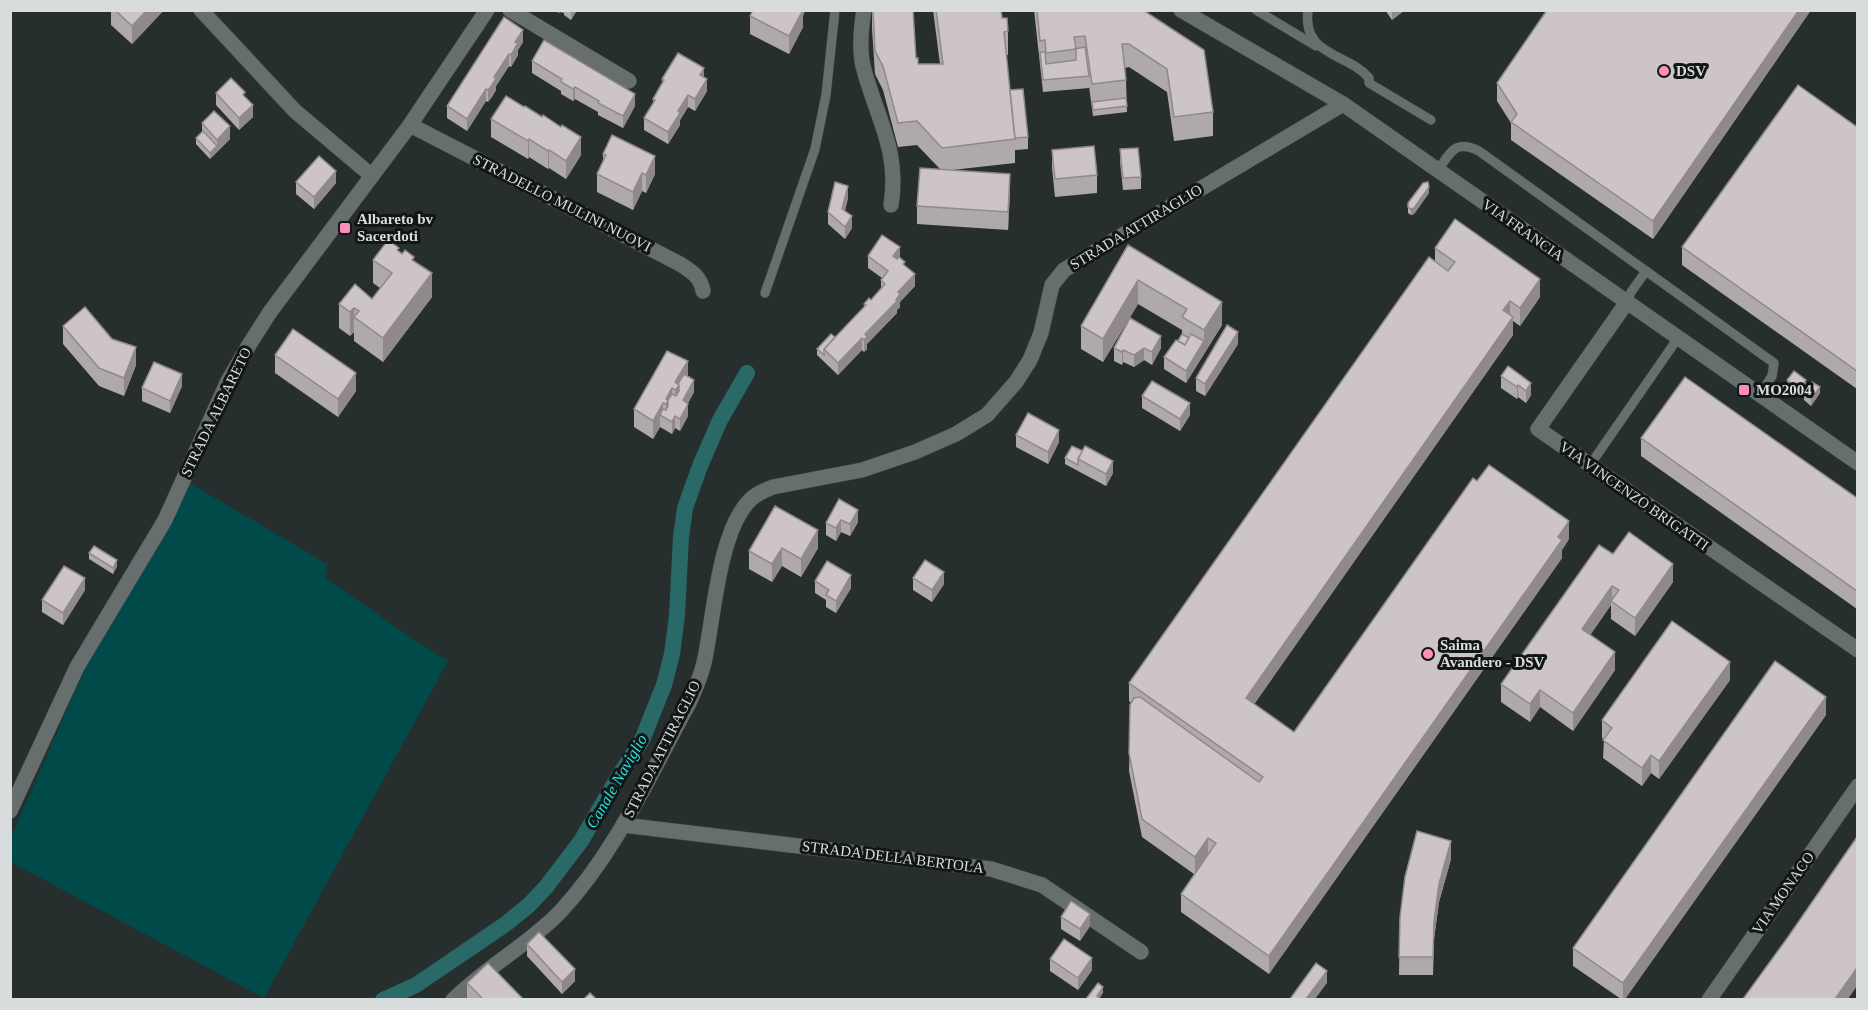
<svg xmlns="http://www.w3.org/2000/svg" width="1868" height="1010" font-family="Georgia,serif">
<rect width="100%" height="100%" fill="#272e2e"/>
<path fill="#004a49" d="M190 483 327 564 326 578 416 641 448 661 264 998 11 862V837L87 664 173 520Z"/>
<g fill="none" stroke-linecap="round" stroke-linejoin="round">
<path stroke="#296968" stroke-width="16" d="M383 1000 416 985 507 923 529 905 546 887 581 841 617 779 642 740 664 685 672 654 677 615 681 537 685 508 700 466 720 420 747 373"/>
<g stroke="#444949" stroke-width="10">
<g id="lane">
<path d="M1256 10 1316 46"/>
<path d="M1308 10C1302 57 1347 52 1369 78V83L1431 120"/>
<path d="M1438 170C1451 152 1455 139 1479 151L1774 363 1772 376 1760 395"/>
<path d="M765 293 815 149 826 95 835 10"/>
<path d="M1627 302 1631 292 1646 271"/>
<path d="M1590 465 1678 338"/>
</g>
</g>
<g stroke="#444949" stroke-width="16">
<g id="street">
<path d="M201 10 295 111 372 176"/>
<path d="M510 10 629 81"/>
<path d="M864 10C861 28 859 48 863 66 876 117 900 150 891 205"/>
<path d="M1181 10 1343 104 1858 463"/>
<path d="M410 125 680 264C691 271 701 277 703 291"/>
<path d="M1627 302 1538 429 1858 650"/>
<path d="M623 825 991 869 1042 885 1141 952"/>
<path d="M453 1000C486 967 528 945 560 912 616 852 649 776 688 705 695 690 702 674 705 658 714 615 719 531 750 500 756 494 765 490 773 487L862 470 915 452 956 434 987 415 1016 382 1030 360 1041 333 1052 285 1064 270 1343 104"/>
<path d="M1709 1000 1858 786"/>
</g>
</g>
<g stroke="#444949" stroke-width="16">
<path id="secondary" d="M10 811 77 667 165 520 228 381 249 345 270 312 410 125 487 10"/>
</g>
<use href="#lane" stroke="#676f6e" stroke-width="9"/>
<use href="#street" stroke="#676f6e" stroke-width="15"/>
<use href="#secondary" stroke="#676f6e" stroke-width="15"/>
</g>
<g fill="#b0a9ab">
<path d="M111 10H164L132 44 111 25Z"/>
<path d="M555 10H577L571 20 564 15V13L560 12 559 13Z"/>
<path d="M753 10H805L803 16V27L789 54 750 34V16Z"/>
<path d="M872 10 916 58 918 64H940L933 10H1001L1002 18 1008 31V55H1006L1010 90 1028 137V149L1015 150V163L952 170 1010 192 1008 230 917 224V206L940 169 917 145 898 147 883 90 875 74 872 29Z"/>
<path d="M1034 10H1143L1213 112V136L1174 141 1167 92 1129 67 1125 68 1126 80 1127 112 1093 116 1089 86V88L1043 92Z"/>
<path d="M1385 10H1405L1392 20Z"/>
<path d="M1547 10H1811L1653 239 1511 140V123L1497 101V83Z"/>
<path d="M523 42 518 50V55L511 67 509 66 496 86V90L492 97 488 102 486 101 467 131 447 118V106Z"/>
<path d="M532 61 635 106 623 128 598 115V112L575 99 573 101 561 94V91L532 73Z"/>
<path d="M704 77 707 91 695 111 688 107 680 120V125L668 144 644 130V118L653 103V99L662 83V79Z"/>
<path d="M216 93 245 97 253 117 239 130 216 105Z"/>
<path d="M491 119 581 155 566 179 549 168 548 169 529 157 528 159 491 137Z"/>
<path d="M202 123 230 139 210 159 196 144V138L202 132Z"/>
<path d="M1857 127V389L1682 265V247Z"/>
<path d="M1120 149 1141 177V189L1123 190 1120 162Z"/>
<path d="M1052 150 1097 175V193L1055 197 1052 168Z"/>
<path d="M603 154 655 174 646 193 642 191 633 210 597 192V174L603 161Z"/>
<path d="M296 182 336 183 314 209 296 194Z"/>
<path d="M1429 193 1414 214 1411 215 1408 213V203Z"/>
<path d="M848 198 845 211 852 228 845 239 828 224V212Z"/>
<path d="M1128 245 1222 325 1186 383 1164 369V357L1178 341 1182 334V330L1138 304 1103 362 1081 349V326Z"/>
<path d="M1435 248 1540 297 1520 326 1513 321V335L1254 704 1294 732 1569 539 1562 550V558L1269 974 1181 912V894L1194 874 1142 837 1129 771 1131 703 1129 701V683L1435 262Z"/>
<path d="M399 251 414 261 432 297 383 362 354 341V332L350 336 339 328V304L372 299 380 288 373 283V260Z"/>
<path d="M868 256 900 258 915 286 900 302V307L897 310V313L867 344V349L864 352 862 350 838 375 817 355V349L835 337 864 307V304L871 300 881 289V280L882 278 868 268Z"/>
<path d="M63 326 112 339 136 365 124 396 99 386 63 344Z"/>
<path d="M1238 344 1205 396 1196 391V378Z"/>
<path d="M1114 348H1161L1152 365 1144 360 1134 367 1123 362 1122 365 1114 361Z"/>
<path d="M275 355 356 391 338 417 275 373Z"/>
<path d="M1508 366 1531 395 1526 403 1518 397 1517 399 1501 388V376Z"/>
<path d="M688 376 694 392 688 403V416L680 431 675 428 672 434 660 427 653 439 634 427V409Z"/>
<path d="M1787 380 1806 386 1800 395 1787 386Z"/>
<path d="M182 386 170 413 142 401V388Z"/>
<path d="M1820 393 1811 406 1804 400V394Z"/>
<path d="M1142 396 1190 415 1180 431 1142 408Z"/>
<path d="M1016 435 1059 442 1048 464 1016 447Z"/>
<path d="M1641 438 1857 498V609L1641 456Z"/>
<path d="M1072 446 1113 473 1106 486 1065 464V458Z"/>
<path d="M839 499 858 522 850 536 841 532 836 541 826 535V523Z"/>
<path d="M775 506 818 548 801 577 782 566 772 582 749 569V551Z"/>
<path d="M89 553 117 566 113 574 89 559Z"/>
<path d="M1613 554 1673 582 1635 636 1611 619V605L1590 635 1615 670 1573 731 1540 707 1530 722 1501 702V684Z"/>
<path d="M913 578 944 584 932 602 913 590Z"/>
<path d="M815 581 851 588 836 613 826 607V600L815 593Z"/>
<path d="M85 590 63 625 42 612V600Z"/>
<path d="M1730 680 1659 779 1651 773 1642 786 1603 758 1604 740 1602 738V720Z"/>
<path d="M1826 715 1625 999H1621L1573 966V948Z"/>
<path d="M1451 859 1439 902 1434 939 1433 975H1399L1400 917Z"/>
<path d="M1061 917 1090 926 1080 941 1061 929Z"/>
<path d="M527 944 575 981 562 994 527 956Z"/>
<path d="M1050 959 1092 970 1078 990 1050 971Z"/>
<path d="M467 983 523 999H467Z"/>
</g>
<g fill="#90898b">
<path d="M147 10H164L132 44V26Z"/>
<path d="M571 10H577L571 20Z"/>
<path d="M803 10H805L803 16V27L789 54V36Z"/>
<path d="M1392 10H1405L1392 20Z"/>
<path d="M1799 10H1811L1653 239V221Z"/>
<path d="M523 30V42L518 50V55L511 67V55L515 42Z"/>
<path d="M509 54V66L496 86V90L488 102V90L494 77Z"/>
<path d="M704 68V80L700 75Z"/>
<path d="M707 79V91L695 111V99Z"/>
<path d="M575 87V99L573 101V89Z"/>
<path d="M486 89V101L467 131V119Z"/>
<path d="M635 94V106L623 128V116Z"/>
<path d="M688 95V107L680 120V125L668 144V132L678 111Z"/>
<path d="M253 105V117L239 130V118Z"/>
<path d="M230 126V139L210 159V153L217 146V140Z"/>
<path d="M581 137V155L566 179V161Z"/>
<path d="M529 139V157L528 159V141Z"/>
<path d="M549 150V168L548 169V151Z"/>
<path d="M655 156V174L646 193V175Z"/>
<path d="M336 171V183L314 209V197Z"/>
<path d="M642 173V191L633 210V192Z"/>
<path d="M1010 174V192L1008 230V212Z"/>
<path d="M848 186V198L842 221V209Z"/>
<path d="M1429 187V193L1414 214 1411 215V209Z"/>
<path d="M852 216V228L845 239V227Z"/>
<path d="M900 247V259L893 268V256Z"/>
<path d="M432 273V297L383 362V338Z"/>
<path d="M915 274V286L900 302V307L897 310V313L867 344V349L864 352V340L865 334 896 300 898 292Z"/>
<path d="M1540 279V297L1520 326V308Z"/>
<path d="M1138 280V304L1103 362V339Z"/>
<path d="M1510 301V319L1503 310Z"/>
<path d="M1222 302V325L1186 383V371L1204 341V330Z"/>
<path d="M354 308V332L350 336V312Z"/>
<path d="M1513 317V335L1246 716V698Z"/>
<path d="M1238 332V344L1205 396V384Z"/>
<path d="M1161 336V348L1152 365V352Z"/>
<path d="M862 338V350L838 375V363Z"/>
<path d="M136 347V365L124 396V378Z"/>
<path d="M1144 348V360L1134 367V355Z"/>
<path d="M1123 350V362L1122 365V352Z"/>
<path d="M688 361V379L676 408 675 382Z"/>
<path d="M356 373V391L338 417V399Z"/>
<path d="M182 374V386L170 413V401Z"/>
<path d="M694 380V392L683 413V400Z"/>
<path d="M1806 380V386L1800 395V389Z"/>
<path d="M1531 383V395L1526 403V391Z"/>
<path d="M1518 385V397L1517 399V387Z"/>
<path d="M1820 387V393L1811 406V399Z"/>
<path d="M672 388V406L666 418V399Z"/>
<path d="M663 403V417L660 415V427L653 439V421Z"/>
<path d="M1190 403V415L1180 431V419Z"/>
<path d="M688 404V416L680 431V419Z"/>
<path d="M675 416V428L672 434V422Z"/>
<path d="M1059 430V442L1048 464V452Z"/>
<path d="M1113 461V473L1106 486V474Z"/>
<path d="M858 510V522L850 536V524Z"/>
<path d="M841 520V532L836 541V528Z"/>
<path d="M1569 521V539L1562 550V558L1269 974V956Z"/>
<path d="M818 530V548L801 577V559Z"/>
<path d="M782 548V566L772 582V564Z"/>
<path d="M117 560V566L113 574V568Z"/>
<path d="M1673 564V582L1635 636V618Z"/>
<path d="M944 572V584L932 602V590Z"/>
<path d="M851 575V588L836 613V601Z"/>
<path d="M85 578V590L63 625V613Z"/>
<path d="M1612 586V602L1611 601V605L1582 647V629Z"/>
<path d="M1615 652V670L1573 731V713Z"/>
<path d="M1730 662V680L1659 779V761Z"/>
<path d="M1540 690V707L1530 722V704Z"/>
<path d="M1826 697V715L1625 999H1623V983Z"/>
<path d="M1651 755V773L1642 786V768Z"/>
<path d="M1208 838V856L1195 875V857Z"/>
<path d="M1451 841V859L1439 902 1434 939 1433 975 1434 921 1439 884Z"/>
<path d="M1090 914V926L1080 941V929Z"/>
<path d="M1092 958V970L1078 990V978Z"/>
<path d="M1857 968V986L1848 999H1835Z"/>
<path d="M575 969V981L562 994V982Z"/>
<path d="M1327 971V983L1315 999H1306Z"/>
<path d="M1103 987V993L1099 999 1097 996Z"/>
</g>
<g fill="#cdc4c7" stroke="#90898b" stroke-width="1.5">
<path d="M115 10H147L132 26Z"/>
<path d="M753 10H803L789 36 750 16Z"/>
<path d="M873 10H913L916 58H918V64H943L936 10H1001L1002 18H1007L1008 31 1004 32 1015 139 942 148 917 121 898 123 883 66 875 51Z"/>
<path d="M1037 10H1143L1204 50 1213 112 1174 117 1167 69 1129 44H1122L1126 80 1092 84 1085 36 1074 37 1076 49 1046 53 1045 40 1040 41Z"/>
<path d="M1547 10H1799L1653 221 1511 122 1517 114 1497 83Z"/>
<path d="M504 17 523 30 515 42 518 43 511 55 509 54 494 77 496 78 492 85 488 90 486 89 467 119 447 106Z"/>
<path d="M544 40 635 94 623 116 598 103 599 101 575 87 573 89 561 82 562 79 532 61Z"/>
<path d="M1085 47 1089 76 1043 80 1040 52H1045L1046 64 1076 60V49H1074Z"/>
<path d="M678 53 704 68 700 75 707 79 695 99 688 95 678 111 680 113 668 132 644 118 655 100 653 99 664 80 662 79Z"/>
<path d="M231 78 245 92 243 95 253 105 239 118 216 93Z"/>
<path d="M1798 85 1857 127V371L1682 247Z"/>
<path d="M1023 89 1028 137 1015 138 1010 90Z"/>
<path d="M506 96 524 107 525 106 542 117 543 115 561 127 562 125 581 137 566 161 549 150 548 151 529 139 528 141 491 119Z"/>
<path d="M1126 98 1127 106 1093 110 1092 102Z"/>
<path d="M214 111 230 126 217 140 202 123Z"/>
<path d="M203 131 217 146 210 153 196 138Z"/>
<path d="M612 135 655 156 646 175 642 173 633 192 597 174 606 155 603 154Z"/>
<path d="M1094 146 1097 175 1055 179 1052 150Z"/>
<path d="M1138 148 1141 177 1123 178 1120 149Z"/>
<path d="M319 156 336 171 314 197 296 182Z"/>
<path d="M920 168 1010 174 1008 212 917 206Z"/>
<path d="M835 182 848 186 842 209 852 216 845 227 828 212Z"/>
<path d="M1428 182 1429 187 1414 208 1411 209 1408 207V203L1423 183Z"/>
<path d="M1455 219 1540 279 1520 308 1510 301 1503 310 1513 317 1246 698 1294 732 1473 478 1477 481 1489 465 1569 521 1558 537 1562 540 1269 956 1181 894 1216 843 1208 838 1195 857 1142 819 1129 753 1130 705 1134 698 1140 697 1259 782 1263 777 1129 683 1429 257 1448 271 1455 262 1435 248Z"/>
<path d="M882 235 900 247 893 256 897 259 899 257 905 262 903 264 915 274 898 292 900 294 896 300 897 301 865 334 867 337 864 340 862 338 838 363 824 349 866 305 864 304 869 298 871 300 885 284 881 280 888 271 868 256Z"/>
<path d="M388 240 399 248 397 250 402 254 405 250 414 257 412 260 432 273 383 338 354 317 359 311 354 308 350 312 339 304 355 284 372 299 392 273 373 260Z"/>
<path d="M1128 245 1222 302 1204 330 1182 317 1187 309 1138 280 1103 339 1081 326Z"/>
<path d="M85 307 112 339 136 347 124 378 99 368 63 326Z"/>
<path d="M1130 318 1161 336 1152 352 1144 348 1134 355 1123 350 1122 352 1114 348Z"/>
<path d="M1227 325 1238 332 1205 384 1196 378Z"/>
<path d="M293 329 356 373 338 399 275 355Z"/>
<path d="M831 334 835 337 824 349V355L817 349Z"/>
<path d="M1182 334 1189 338 1185 345 1178 341Z"/>
<path d="M1191 334 1204 341 1186 371 1164 357 1176 340 1185 345Z"/>
<path d="M667 351 688 361 675 382 679 385 676 390 672 388 666 399 668 400 666 404 663 403 653 421 634 409Z"/>
<path d="M154 362 182 374 170 401 142 388Z"/>
<path d="M1508 366 1531 383 1526 391 1518 385 1517 387 1501 376Z"/>
<path d="M1794 371 1806 380 1800 389 1787 380Z"/>
<path d="M684 374 694 380 683 400 688 404 680 419 675 416 672 422 660 415 663 409 666 410 668 406V400L672 394 676 396 679 391V385L678 384Z"/>
<path d="M1685 377 1857 498V591L1641 438Z"/>
<path d="M1152 381 1190 403 1180 419 1142 396Z"/>
<path d="M1812 382 1820 387 1811 399 1804 394Z"/>
<path d="M1028 413 1059 430 1048 452 1016 435Z"/>
<path d="M1072 446 1083 451 1078 459V465L1065 458Z"/>
<path d="M1085 446 1113 461 1106 474 1078 459Z"/>
<path d="M839 499 858 510 850 524 841 520 836 528 826 523Z"/>
<path d="M775 506 818 530 801 559 782 548 772 564 749 551Z"/>
<path d="M1629 532 1673 564 1635 618 1611 601 1619 590 1612 586 1582 629 1615 652 1573 713 1540 690 1530 704 1501 684 1599 545 1613 554Z"/>
<path d="M94 546 117 560 113 568 89 553Z"/>
<path d="M925 560 944 572 932 590 913 578Z"/>
<path d="M827 561 851 575 836 601 826 595 829 590 815 581Z"/>
<path d="M64 566 85 578 63 613 42 600Z"/>
<path d="M1672 621 1730 662 1659 761 1651 755 1642 768 1603 740 1612 728 1602 720Z"/>
<path d="M1775 661 1826 697 1623 983 1573 948Z"/>
<path d="M1417 831 1451 841 1439 884 1434 921 1433 957H1399L1400 917 1405 877Z"/>
<path d="M1857 837V968L1835 999H1743L1788 937Z"/>
<path d="M1071 901 1090 914 1080 929 1061 917Z"/>
<path d="M539 932 575 969 562 982 527 944Z"/>
<path d="M1064 939 1092 958 1078 978 1050 959Z"/>
<path d="M488 963 523 999H483L467 983Z"/>
<path d="M1316 963 1327 971 1306 999H1290Z"/>
<path d="M1098 983 1103 987 1097 996 1101 999H1086Z"/>
<path d="M590 993 596 999H584Z"/>
</g>
<g fill="#ff8eba" stroke="#131616" stroke-width="2">
<circle cx="1664" cy="71" r="6"/>
<rect x="339" y="222" width="12" height="12" rx="3"/>
<rect x="1738" y="384" width="12" height="12" rx="3"/>
<circle cx="1428" cy="654" r="6"/>
</g>
<g text-anchor="middle" stroke-width="6" stroke-linejoin="round" paint-order="stroke">
<g font-size="15" font-weight="bold" fill="#d8dcdc" stroke="#131616" text-anchor="start">
<text x="1676" y="76">DSV</text>
<text x="357" y="224">Albareto bv<tspan x="357" dy="17">Sacerdoti</tspan></text>
<text x="1756" y="395">MO2004</text>
<text x="1440" y="650">Saima<tspan x="1440" dy="17">Avandero - DSV</tspan></text>
</g>
<g font-size="15" fill="#d8dcdc" stroke="#131616">
<text transform="translate(562 203) rotate(27)" y="5">STRADELLO MULINI NUOVI</text>
<text transform="translate(1136 227) rotate(-31)" y="5">STRADA ATTIRAGLIO</text>
<text transform="translate(1523 230) rotate(35)" y="5">VIA FRANCIA</text>
<text transform="translate(216 412) rotate(-64)" y="5">STRADA ALBARETO</text>
<text transform="translate(1634 496) rotate(35)" y="5">VIA VINCENZO BRIGATTI</text>
<text transform="translate(662 749) rotate(-63)" y="5">STRADA ATTIRAGLIO</text>
<text transform="translate(893 857) rotate(7)" y="5">STRADA DELLA BERTOLA</text>
<text transform="translate(1783 893) rotate(-55)" y="5">VIA MONACO</text>
</g>
<g font-size="16" font-style="italic" fill="#26e5e1" stroke="#131616">
<text transform="translate(616 781) rotate(-60)" y="6">Canale Naviglio</text>
</g>
</g>
<rect width="1868" height="1010" fill="none" stroke="#d8dcdc" stroke-width="24"/>
</svg>
